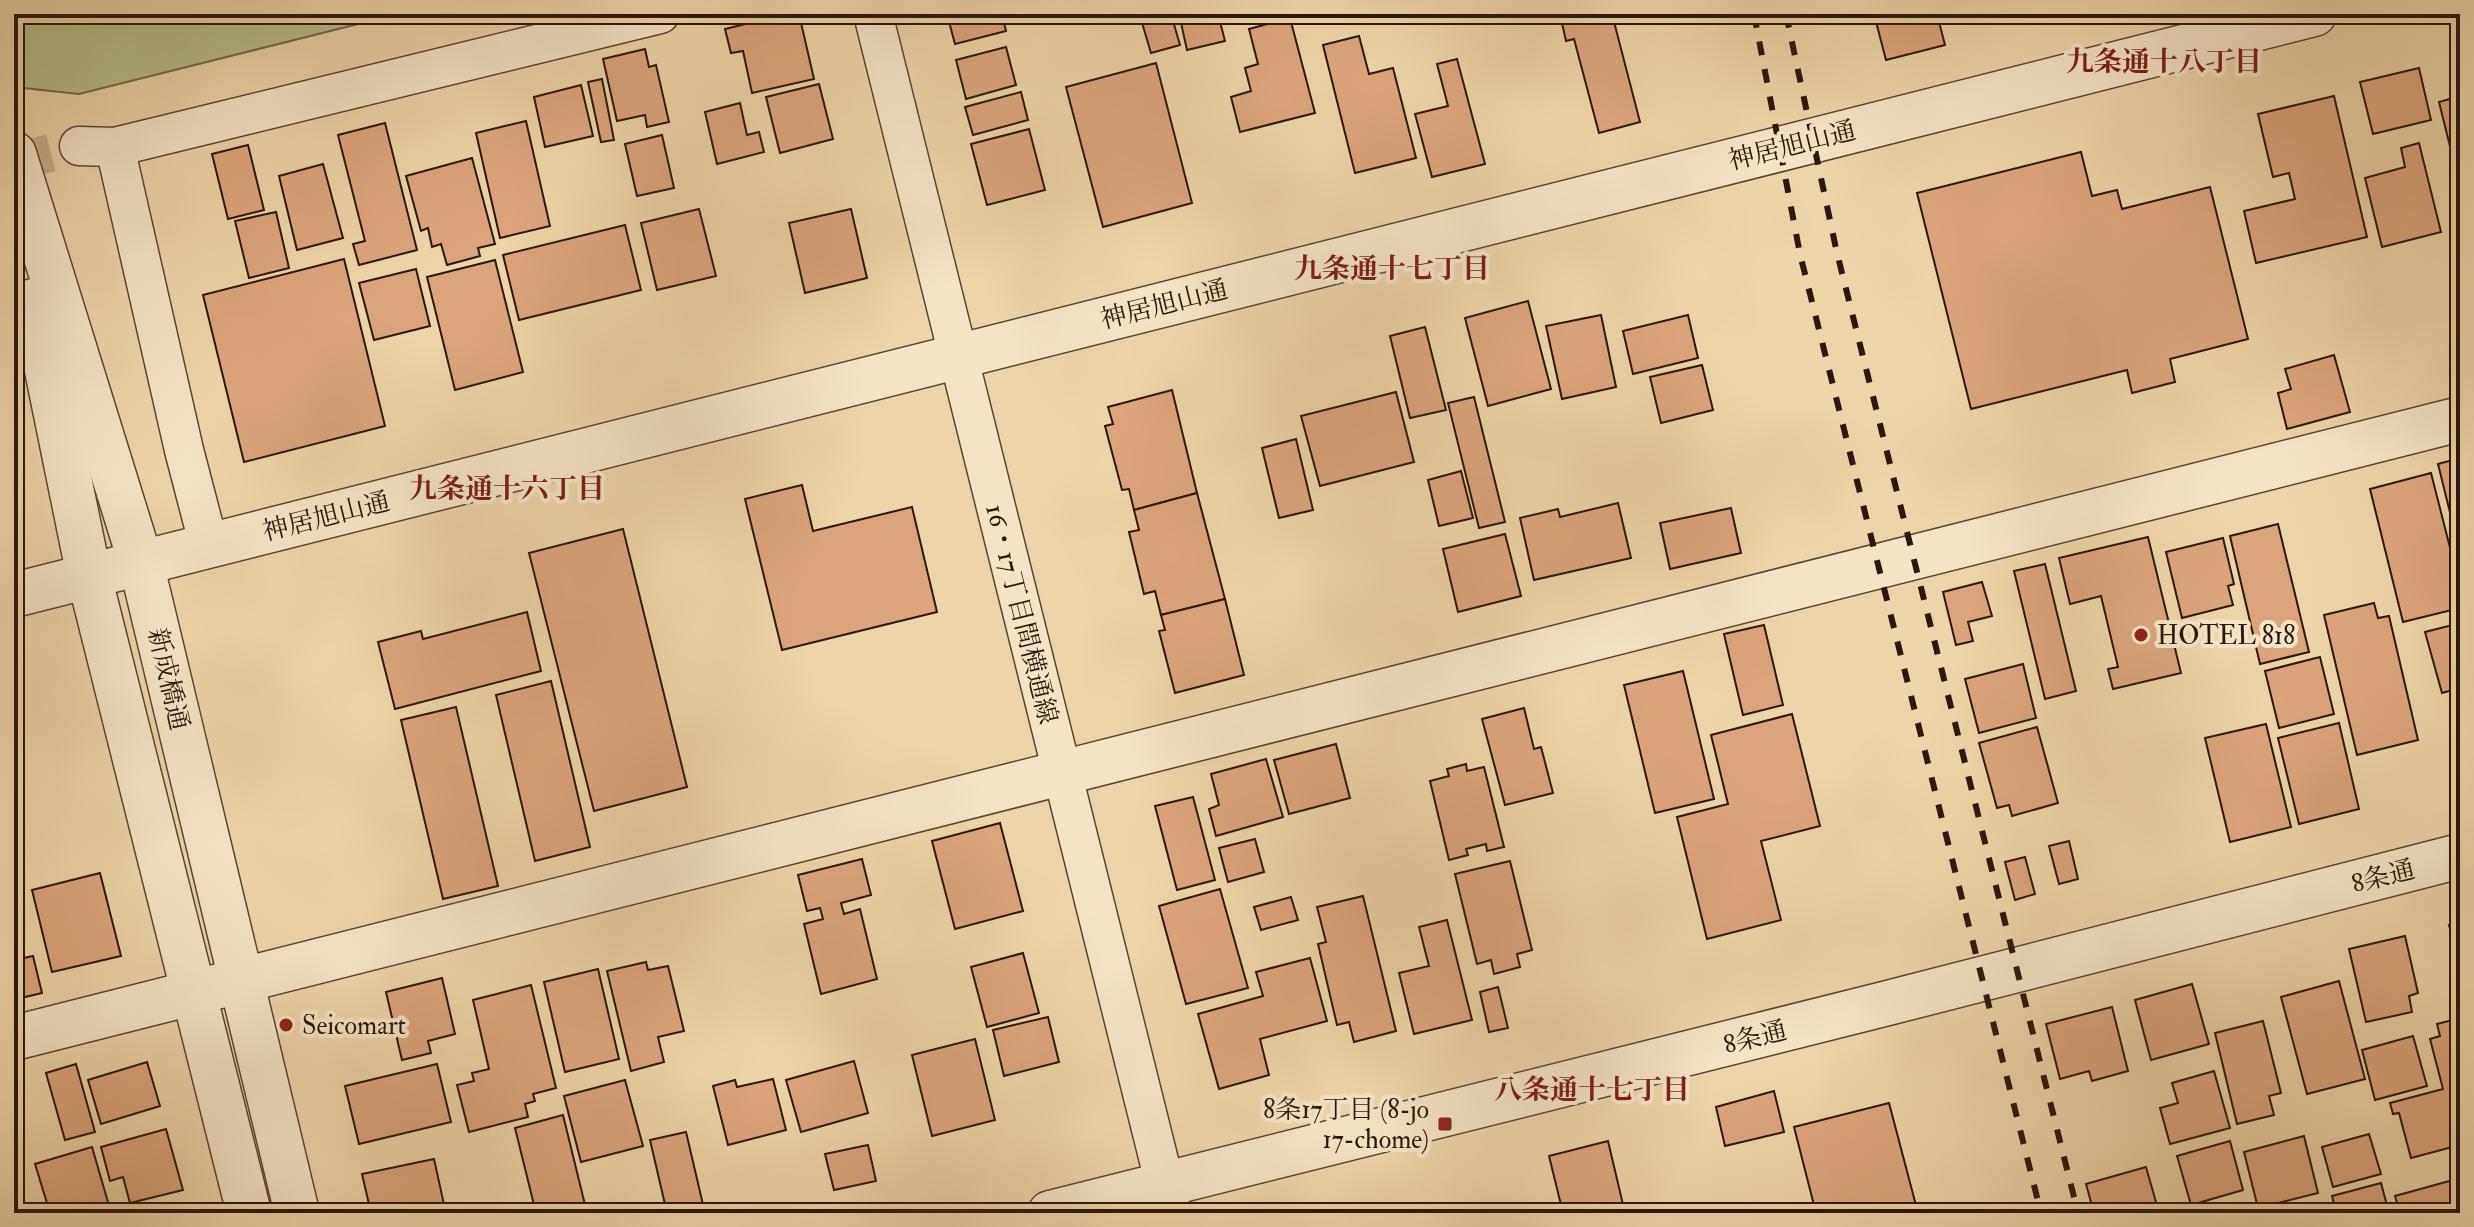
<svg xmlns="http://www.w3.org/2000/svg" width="2474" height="1227" font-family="'IM FELL Double Pica','Noto Serif JP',serif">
<rect width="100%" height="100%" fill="#ecd5a6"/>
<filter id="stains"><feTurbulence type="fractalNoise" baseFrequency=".0025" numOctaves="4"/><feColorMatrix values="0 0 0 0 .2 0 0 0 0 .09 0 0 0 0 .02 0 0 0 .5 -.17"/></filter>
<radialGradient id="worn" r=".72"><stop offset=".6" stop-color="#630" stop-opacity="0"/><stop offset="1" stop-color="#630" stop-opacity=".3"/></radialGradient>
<path fill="#b5be88" stroke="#706a4b" stroke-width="2" d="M14 14H398L79 94 14 87Z"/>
<g fill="#dca47a" stroke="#2a170e" stroke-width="2">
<path d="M787 14H799L814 79 752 93 743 51 731 53 725 29Z"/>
<path d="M947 14H1002L1006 31 955 44Z"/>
<path d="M1148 14H1171L1180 45 1151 53 1140 16Z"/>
<path d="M1179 14H1218L1225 41 1187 50Z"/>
<path d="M1560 14H1612L1640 122 1599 133 1574 39 1566 41Z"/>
<path d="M1874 14H1937L1945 45 1886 60Z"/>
<path d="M1290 18 1315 113 1240 132 1231 97 1251 91 1245 68 1258 64 1249 29Z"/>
<path d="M1359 36 1369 74 1393 68 1416 158 1355 173 1323 45Z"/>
<path d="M1006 47 1016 85 966 99 956 60Z"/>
<path d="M645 49 649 67 656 65 669 122 647 127 645 115 617 121 603 59Z"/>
<path d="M1457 59 1485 164 1432 177 1415 114 1448 106 1437 64Z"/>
<path d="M1156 63 1192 203 1103 227 1066 87Z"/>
<path d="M2419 68 2431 120 2373 134 2360 82Z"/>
<path d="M602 79 614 140 601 142 588 82Z"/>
<path d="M819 84 833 139 780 153 766 97Z"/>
<path d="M581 85 593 136 545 147 534 97Z"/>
<path d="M1021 92 1028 120 973 135 965 107Z"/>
<path d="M2334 96 2367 237 2256 263 2244 211 2295 199 2289 173 2273 177 2258 114Z"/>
<path d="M2460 96V187L2439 102Z"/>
<path d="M740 103 747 135 759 132 764 152 717 164 705 112Z"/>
<path d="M526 121 550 226 500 238 476 133Z"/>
<path d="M385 123 417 250 359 265 353 244 365 241 338 135Z"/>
<path d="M1029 129 1045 190 987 205 971 144Z"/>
<path d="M662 135 674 188 637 196 625 144Z"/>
<path d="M2419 143 2441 232 2382 247 2365 178 2405 167 2401 148Z"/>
<path d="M248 145 264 210 228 219 212 154Z"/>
<path d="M2081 152 2092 196 2117 190 2122 209 2210 187 2248 339 2170 359 2175 382 2132 393 2127 370 1971 409 1917 193Z"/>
<path d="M472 158 495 244 478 248 480 256 447 265 441 244 432 247 428 228 421 231 406 176Z"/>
<path d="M323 164 343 238 297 250 279 176Z"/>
<path d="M699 209 716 276 657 290 641 223Z"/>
<path d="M851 209 867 278 805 293 789 223Z"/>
<path d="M276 212 289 268 249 278 235 221Z"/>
<path d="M625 225 641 290 519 320 503 255Z"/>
<path d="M344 259 385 426 244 462 203 295Z"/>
<path d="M495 260 523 372 455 390 427 277Z"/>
<path d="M416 269 430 326 374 340 359 283Z"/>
<path d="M1528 301 1551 389 1488 406 1465 318Z"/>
<path d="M1601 315 1616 387 1562 399 1546 326Z"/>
<path d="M1688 315 1698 358 1633 374 1623 331Z"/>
<path d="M1425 327 1446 410 1410 418 1390 336Z"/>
<path d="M2334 355 2350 412 2287 429 2278 393 2291 389 2285 369Z"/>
<path d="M1702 365 1713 410 1661 423 1650 377Z"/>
<path d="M1172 390 1197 493 1134 510 1129 489 1122 490 1105 426 1113 424 1108 407Z"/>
<path d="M1396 392 1414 462 1320 486 1301 416Z"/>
<path d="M1474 397 1505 522 1479 528 1448 403Z"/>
<path d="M1296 439 1313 510 1279 518 1262 448Z"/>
<path d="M2460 458V553L2438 464Z"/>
<path d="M1461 471 1473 518 1439 526 1428 480Z"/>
<path d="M2431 473 2460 587V608L2403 622 2370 489Z"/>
<path d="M802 485 813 531 912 507 937 612 782 650 745 499Z"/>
<path d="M1197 493 1225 599 1161 615 1155 591 1144 594 1129 532 1139 530 1134 510Z"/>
<path d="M1618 503 1631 558 1534 580 1520 518 1558 509 1560 517Z"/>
<path d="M1731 508 1741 553 1670 569 1660 523Z"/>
<path d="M2278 524 2309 652 2260 664 2230 536Z"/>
<path d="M623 529 687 787 594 811 529 553Z"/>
<path d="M1505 534 1521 596 1458 612 1443 549Z"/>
<path d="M2148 537 2181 673 2113 689 2108 669 2118 667 2101 596 2070 604 2059 558Z"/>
<path d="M2223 538 2234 584 2228 586 2233 605 2182 618 2166 552Z"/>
<path d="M2045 564 2076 691 2045 699 2014 571Z"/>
<path d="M1982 582 1992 616 1968 622 1973 641 1956 645 1943 592Z"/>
<path d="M1225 599 1244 675 1175 693 1159 631 1165 630 1161 615Z"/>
<path d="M2374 603 2378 618 2389 616 2418 740 2357 755 2324 615Z"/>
<path d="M527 612 541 671 395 709 378 642 421 631 423 639Z"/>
<path d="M2460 623V688L2442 693 2425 632Z"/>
<path d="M1764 625 1783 705 1743 715 1724 634Z"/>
<path d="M2320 657 2334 714 2279 728 2265 671Z"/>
<path d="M2023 664 2036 718 1979 733 1965 679Z"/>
<path d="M1683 671 1714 799 1655 813 1624 685Z"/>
<path d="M551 681 590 847 535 861 496 695Z"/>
<path d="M456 707 498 886 443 899 401 720Z"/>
<path d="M1524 708 1534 749 1541 747 1553 793 1505 805 1482 719Z"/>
<path d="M1792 714 1820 826 1761 841 1781 920 1707 939 1677 817 1728 804 1711 735Z"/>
<path d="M2339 723 2359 809 2299 824 2278 738Z"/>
<path d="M2266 724 2291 827 2230 842 2205 738Z"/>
<path d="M2037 727 2058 803 2012 816 2009 805 1997 808 1979 743Z"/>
<path d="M1336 744 1350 798 1289 814 1274 760Z"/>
<path d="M1266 759 1283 817 1216 836 1209 809 1219 805 1211 774Z"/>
<path d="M1466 764 1467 771 1484 767 1504 847 1487 851 1486 844 1466 849 1468 855 1449 860 1430 781 1449 776 1447 769Z"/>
<path d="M1193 797 1215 880 1177 890 1155 806Z"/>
<path d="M1000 823 1023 911 955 929 932 841Z"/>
<path d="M1255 839 1264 872 1228 882 1219 848Z"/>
<path d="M2069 841 2078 879 2059 884 2049 846Z"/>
<path d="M2025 857 2035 894 2015 900 2005 862Z"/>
<path d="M862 859 871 895 841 903 844 914 860 909 877 979 821 994 804 924 823 919 820 908 807 911 798 875Z"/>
<path d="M1510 861 1532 950 1517 954 1520 967 1494 974 1491 960 1477 964 1455 874Z"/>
<path d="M100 873 121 956 52 972 32 890Z"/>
<path d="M1220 889 1248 988 1186 1004 1159 906Z"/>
<path d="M1363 896 1396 1031 1354 1042 1349 1022 1337 1025 1318 944 1326 942 1317 907Z"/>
<path d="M1291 897 1298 920 1261 930 1254 907Z"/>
<path d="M1447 920 1472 1020 1414 1034 1399 973 1429 966 1419 927Z"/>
<path d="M2460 922V969L2449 925Z"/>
<path d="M2405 936 2418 993 2409 996 2412 1012 2366 1022 2349 949Z"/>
<path d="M1023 953 1039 1013 987 1027 971 967Z"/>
<path d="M33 956 42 993 21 998 14 960Z"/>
<path d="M1310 958 1327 1021 1260 1039 1269 1075 1219 1089 1198 1014 1263 996 1256 972Z"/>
<path d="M646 962 648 970 668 966 684 1031 658 1037 664 1062 631 1071 607 971Z"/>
<path d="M598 969 619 1059 565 1072 544 982Z"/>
<path d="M442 978 455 1034 428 1041 431 1053 402 1060 386 992Z"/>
<path d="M2339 981 2365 1079 2307 1094 2281 997Z"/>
<path d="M2192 984 2209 1044 2151 1060 2135 1000Z"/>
<path d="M531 985 556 1088 533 1094 535 1101 525 1104 528 1117 469 1132 457 1085 474 1081 472 1073 489 1069 473 1000Z"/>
<path d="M1498 987 1508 1028 1489 1032 1480 992Z"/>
<path d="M2112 1007 2128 1071 2092 1081 2089 1071 2060 1079 2046 1024Z"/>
<path d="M1048 1017 1059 1062 1004 1076 993 1030Z"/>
<path d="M2460 1018V1145L2411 1158 2399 1113 2393 1114 2390 1103 2443 1089 2430 1039 2440 1036 2437 1024Z"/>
<path d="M2263 1021 2281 1093 2269 1096 2274 1115 2237 1124 2215 1033Z"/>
<path d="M2413 1036 2427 1086 2375 1100 2362 1050Z"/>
<path d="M975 1039 995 1120 932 1136 912 1055Z"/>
<path d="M854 1061 868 1113 801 1132 786 1080Z"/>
<path d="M147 1062 160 1106 101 1124 88 1080Z"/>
<path d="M76 1064 95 1132 65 1140 46 1073Z"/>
<path d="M437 1064 451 1122 359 1144 345 1086Z"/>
<path d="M2214 1071 2230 1128 2170 1144 2160 1108 2178 1103 2172 1083Z"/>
<path d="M773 1079 786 1130 728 1145 713 1086 735 1080 737 1087Z"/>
<path d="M625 1080 643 1146 581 1162 564 1096Z"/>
<path d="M1774 1091 1784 1132 1725 1146 1716 1107Z"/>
<path d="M1889 1103 1918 1213H1816L1794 1127Z"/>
<path d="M563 1115 587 1213H536L515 1128Z"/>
<path d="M166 1129 183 1190 130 1203 123 1177 110 1181 101 1147Z"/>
<path d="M686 1132 705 1213H667L650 1140Z"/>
<path d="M2369 1134 2381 1174 2333 1187 2322 1147Z"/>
<path d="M2304 1136 2318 1193 2258 1208 2244 1152Z"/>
<path d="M1608 1141 1625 1213H1563L1549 1156Z"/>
<path d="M2230 1141 2243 1190 2191 1205 2177 1156Z"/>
<path d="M868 1145 876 1181 834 1190 825 1154Z"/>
<path d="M92 1147 110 1209 97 1213H50L35 1164Z"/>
<path d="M434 1159 445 1209 426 1213H371L362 1174Z"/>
<path d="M2146 1167 2158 1209 2145 1213H2094L2086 1184Z"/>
<path d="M2453 1180 2460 1213H2400L2395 1196Z"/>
<path d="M2381 1183 2389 1213H2336L2332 1196Z"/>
<path d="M180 1203 182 1213H142Z"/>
</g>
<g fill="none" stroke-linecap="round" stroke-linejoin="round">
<path stroke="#c5af88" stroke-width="38" stroke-dasharray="38 19" stroke-linecap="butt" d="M14 162 79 146"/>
<g stroke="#5a4634" stroke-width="41">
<g id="minor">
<path d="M873 14 1172 1213"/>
<path d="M79 146 115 147 660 14"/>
<path d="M115 147 184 450 209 546"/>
</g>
</g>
<g stroke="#5a4634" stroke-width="47">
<g id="tertiary">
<path d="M14 154 141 563 297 1213"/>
<path d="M33 301 89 576 249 1213"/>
<path d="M14 595 2314 14"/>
<path d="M14 1038 2460 419"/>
<path d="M1050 1213 1880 1005 2460 856"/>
</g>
</g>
<use href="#minor" stroke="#f3e4c5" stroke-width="38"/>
<use href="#tertiary" stroke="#f3e4c5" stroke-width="44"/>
<g stroke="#2a170e" stroke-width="6" stroke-dasharray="14 14" stroke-linecap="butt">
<path d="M1754 14 1800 254 2041 1213"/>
<path d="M1786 14 1837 253 2078 1213"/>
</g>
</g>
<g fill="#8f2418" stroke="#f3e4c5" stroke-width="3">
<circle cx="2141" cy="635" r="8"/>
<circle cx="286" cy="1025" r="8"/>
<rect x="1437" y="1116" width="16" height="16" rx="4"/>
</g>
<g text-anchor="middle" stroke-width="8" stroke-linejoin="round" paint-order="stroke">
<g font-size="26" fill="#2a170e" stroke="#f3e4c5">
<text transform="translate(1792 145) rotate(-14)" y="9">神居旭山通</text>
<text transform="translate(1164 304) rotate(-14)" y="9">神居旭山通</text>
<text transform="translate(326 516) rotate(-14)" y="9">神居旭山通</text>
<text transform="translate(1022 614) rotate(76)" y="9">16・17丁目間横通線</text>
<text transform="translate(169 679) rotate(77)" y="9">新成橋通</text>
<text transform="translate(2383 876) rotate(-14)" y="9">8条通</text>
<text transform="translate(1755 1037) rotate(-14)" y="9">8条通</text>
</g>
<g font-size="26" fill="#2a170e" stroke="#f3e4c5" text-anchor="start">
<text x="2157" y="644">HOTEL 818</text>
<text x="302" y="1034">Seicomart</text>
<text x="1429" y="1118" text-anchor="end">8条17丁目 (8-jo<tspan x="1429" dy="30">17-chome)</tspan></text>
</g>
<g font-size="28" font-weight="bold" fill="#7a1f14" stroke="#f3e4c5">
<text x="2164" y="71">九条通十八丁目</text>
<text x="1392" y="278">九条通十七丁目</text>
<text x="507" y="498">九条通十六丁目</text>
<text x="1592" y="1099">八条通十七丁目</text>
</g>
</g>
<rect width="2474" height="1227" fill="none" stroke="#ecd5a6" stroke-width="48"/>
<rect x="16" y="16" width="2442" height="1195" fill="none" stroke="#2a170e" stroke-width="4"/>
<rect x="24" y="24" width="2426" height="1179" fill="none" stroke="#2a170e" stroke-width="2"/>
<rect width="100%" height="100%" filter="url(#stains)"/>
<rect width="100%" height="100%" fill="url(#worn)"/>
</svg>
